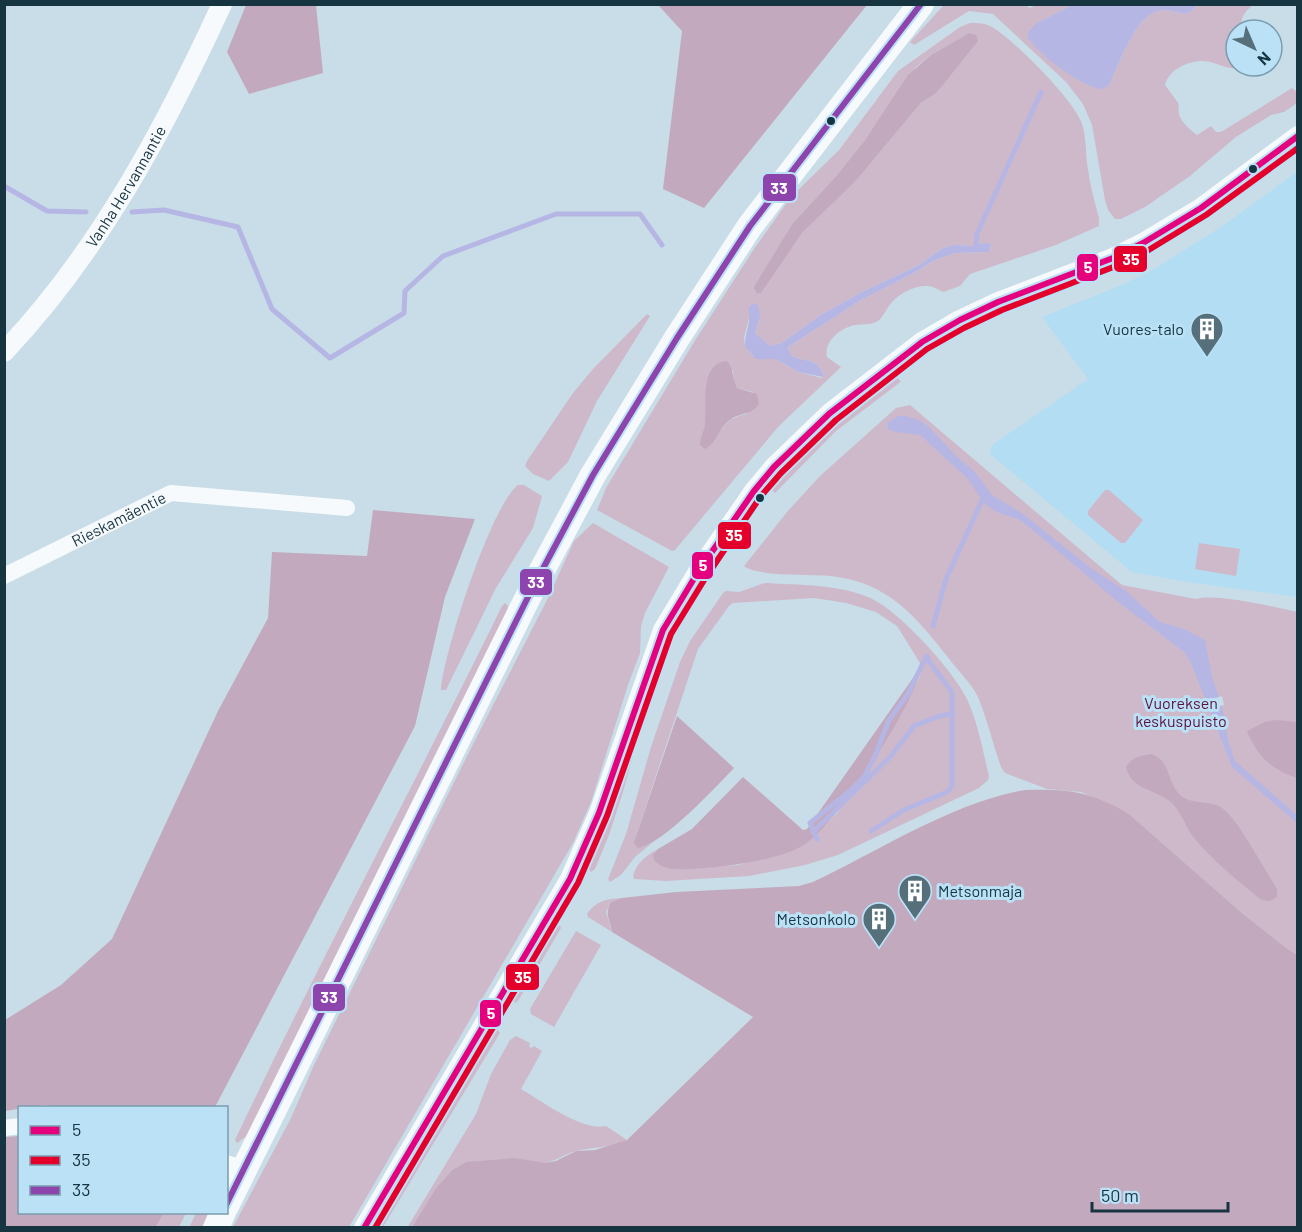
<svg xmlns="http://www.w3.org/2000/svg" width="1302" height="1232" font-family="Barlow,sans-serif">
<rect width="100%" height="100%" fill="#c8dde8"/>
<path fill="#b2ddf3" d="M1297 172V597L1187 582 1132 572 990 454 991 446 1088 379 1042 317 1122 285 1153 270 1224 225Z"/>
<g fill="#ceb9cb" fill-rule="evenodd">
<path d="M1023 4 1030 8 1036 5H1072L1037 23 1028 38 1057 66 1109 85C1119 65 1135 16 1158 11 1167 9 1177 12 1186 14L1193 10 1196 5H1253C1244 12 1240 18 1242 30H1236V66L1249 68C1243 68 1236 69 1230 68 1220 66 1212 61 1202 61 1188 61 1168 70 1165 85L1179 104C1176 118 1186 126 1197 135L1211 126 1216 132H1221L1292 88 1297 92V103L1284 112 1271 115 1236 137 1190 176 1145 207 1121 219H1115L1108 210 1105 200 1092 125 1083 104 1066 82 993 14 969 11 914 45 910 42 944 5Z"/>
<path d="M970 23C978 23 985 23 992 27 1013 39 1075 101 1082 124 1087 138 1085 154 1088 169 1090 186 1095 202 1099 218V226L1056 245 970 274 960 286 943 292C940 291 938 289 935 288 920 281 897 294 889 306 885 311 883 317 878 321 871 325 863 324 855 325 840 328 824 341 827 357L841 367 778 427 675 550 672 551 597 510 606 488 694 342 754 249 790 198 839 150 898 71 960 27ZM969 33 935 94 921 103 855 182 802 233 759 294 755 292 753 288 792 224 837 175 865 140 916 67 931 55ZM983 243 991 245 989 252 955 253 935 260 912 274 861 300 788 347C790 361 802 358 813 362 818 364 821 370 824 374L822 378 798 372 776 359H760L753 356 745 347 744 338 750 314 759 321 755 333 770 346 782 343 819 316 862 292 919 265 943 248 955 245 974 246ZM733 371 734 383 737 388 753 392 747 414C717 419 724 439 702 447 699 439 704 433 705 424 708 408 704 391 709 375Z"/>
<path d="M647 314 650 316 597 401 568 462 549 481 533 474 525 466 527 461 573 393 593 369Z"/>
<path d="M897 378 901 381 899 383 836 431 775 493 769 487 828 427 868 396Z"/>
<path d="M910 405 1122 585 1196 599C1215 593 1275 607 1297 612V955L1285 947 1242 913 1129 814 1081 792 1047 789 1005 773 1001 767C993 744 987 719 978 697 972 684 959 672 950 660 916 617 889 582 830 576 811 574 758 577 744 566L787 512 820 476 896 408Z"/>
<path d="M518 485H524L542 496 533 528 496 588 446 690H441C443 655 491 505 518 485Z"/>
<path d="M1105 490H1109L1143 520 1125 543H1121L1088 515V511Z"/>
<path d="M593 523 669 567 645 613 641 626 640 653 628 685 591 802 573 843 349 1227H233L291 1118 314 1065 467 756 548 598 574 541Z"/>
<path d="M1199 543 1240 549 1236 576 1195 569Z"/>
<path d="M765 583C799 585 836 584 868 597 898 609 955 672 968 701 978 724 983 751 989 776L988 780 979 788 838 855 805 865 749 876 666 881 634 879 633 876C636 863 647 855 658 849L655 852 666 867 680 870 738 865 798 848 810 841 838 812 885 742 920 676V663L897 626 876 612 846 603 814 598 733 603 729 606 698 649 635 839 642 847 652 843 635 857 621 875 610 882 608 879 626 834 651 747 680 662 690 641 723 593 726 591 739 592Z"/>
<path d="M505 603 508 606 504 620 248 1135 237 1143 235 1140C320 960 414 785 502 606Z"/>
<path d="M669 643 672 645 647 705 623 792 609 835 595 869 591 872 587 866 602 832Z"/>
<path d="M622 898 611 902 606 912 612 932 588 917 587 914C596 901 606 899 622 898Z"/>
<path d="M556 926H560L561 928 518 1001 515 1003 512 997 513 992 552 928Z"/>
<path d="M576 931 601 945 554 1027 531 1014 530 1009Z"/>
<path d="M492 1030H498L500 1033 383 1227 374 1228Z"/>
<path d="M516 1036 530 1043 529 1046 531 1048 534 1046 542 1051 521 1089C541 1101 584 1132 606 1126L627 1140C611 1148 593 1147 576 1151 565 1154 556 1161 545 1163L466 1162 452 1170 436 1188 412 1227 407 1228 476 1114 491 1074 510 1040Z"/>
<path d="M164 1213H186L179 1227 156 1228Z"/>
<path d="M196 1213H211L202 1227 189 1228Z"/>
</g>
<g fill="#c3a9be">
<path d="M246 5H316L323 73 249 94 227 52Z"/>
<path d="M658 5H867L704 208 663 189 682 31Z"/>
<path d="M969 33 976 35 978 41 942 86 935 94 921 103 855 182 802 233 761 293 757 294 753 288 792 224 837 175 865 140 908 75 931 55Z"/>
<path d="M727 361C734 369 732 379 737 388L757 394 759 404C751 416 740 412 730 420 719 427 717 443 705 449L700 445C700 436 705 430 705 422 707 403 699 363 727 361Z"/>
<path d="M373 510 475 519 445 597 415 726 215 1107 61 1108 43 1105 5 1111V1020L61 985 112 939 218 711 268 618 272 552 367 556Z"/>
<path d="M920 668C918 701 833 829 804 845 781 859 733 866 706 868 690 869 666 874 654 860L653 855 658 849 692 829 743 777 803 830 807 829Z"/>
<path d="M677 716 734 768C716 787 662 845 638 848L634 843 635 839Z"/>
<path d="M1276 720 1297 722V778C1270 769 1258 757 1247 731L1265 722Z"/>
<path d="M1151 754C1170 759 1167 781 1179 794 1191 806 1209 799 1222 808 1236 816 1266 872 1277 889V896C1272 902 1268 902 1260 899 1237 880 1213 861 1194 838 1185 827 1181 809 1168 800 1153 789 1131 789 1126 767 1132 757 1140 756 1151 754Z"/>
<path d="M1025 790C1069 789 1089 791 1129 814L1242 913 1285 947 1297 955V1227H412L436 1188 452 1170 466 1162 515 1158 545 1163 556 1161 576 1151 595 1150 627 1140 753 1017 612 932C610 919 604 915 611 902L622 898 676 892 799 886 813 882C879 851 953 802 1025 790Z"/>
<path d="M19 1136 20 1212 164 1213 156 1227H5V1137Z"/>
</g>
<g fill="#b6b6e4">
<path d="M1072 5H1196L1193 10 1186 14C1177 12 1167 9 1158 11 1135 16 1119 65 1109 85L1103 89C1082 88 1040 55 1028 38V32L1037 23Z"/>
<path d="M983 243 991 244 989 252 955 253 935 260 912 274 861 300 788 347C790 361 802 358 813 362 818 364 821 370 824 374L823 377 798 372 776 359H756L745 347C744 334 752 322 748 309L753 303 758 305 760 317 755 333 770 346 782 343 819 316 862 292 919 265 943 248 955 245 974 246Z"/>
<path d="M898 416H906L919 420 928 426 957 457 975 472 992 495 1023 514 1092 569 1126 591 1160 622 1184 629 1205 640 1212 677 1222 706 1229 744 1235 761 1297 815V823L1232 767 1191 663 1184 652 1118 602 1034 531 1020 520 996 512 984 503 968 479 920 435 895 432 888 429 887 423Z"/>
</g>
<path fill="#c8dde8" d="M1222 696 1224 705 1207 710 1204 702Z"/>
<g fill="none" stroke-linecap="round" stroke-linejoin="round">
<g stroke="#b6b6e4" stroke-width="5">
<path d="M4 186 47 211 86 212"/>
<path d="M132 212 164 210 238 227 272 309 330 358 404 313 405 291 443 256 556 214H640L662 245"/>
<path d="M976 249 977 234 1041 92"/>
<path d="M933 626 946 579 984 496"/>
<path d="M871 831 904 810 947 792 952 786V692L928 660 927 656"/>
<path d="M813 832 891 756 914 726 937 717 953 713"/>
<path d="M817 839 810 823 851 790 864 777 875 756 889 720 908 694 926 657"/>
</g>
<g stroke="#f7fafc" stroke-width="16">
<path id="s1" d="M4 576 171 493 347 508"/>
<path d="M4 1128 20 1126"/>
<path d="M226 1163 245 1169"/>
</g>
<g stroke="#f7fafc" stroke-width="20">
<path id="s2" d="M4 352C99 252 165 128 222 4"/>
<path d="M364 1228 570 879 599 813 663 630 698 572 754 491 774 467 830 413 922 342 960 320 998 302 1113 258 1143 243 1201 208 1298 136"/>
</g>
<g stroke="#f7fafc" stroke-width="26">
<path d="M226 1206 531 591 593 475 677 338 750 226 921 4"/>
<path d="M216 1228 223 1212"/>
</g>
<g stroke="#bae1f6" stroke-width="10">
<path id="bus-1" d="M364 1228 570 879 599 813 663 630 698 572 754 491 774 467 830 413 922 342 960 320 998 302 1113 258 1143 243 1201 208 1298 136"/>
</g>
<g stroke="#bae1f6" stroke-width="10">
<path id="bus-2" d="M375 1228 578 883 607 816 671 634 706 577 761 496 781 473 836 420 927 349 964 328 1002 310 1116 266 1147 251 1206 215 1298 148"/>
</g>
<g stroke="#bae1f6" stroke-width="10">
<path id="bus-3" d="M226 1205 531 591 593 475 677 338 750 226 921 4"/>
</g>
<use href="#bus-1" stroke="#e5007d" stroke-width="6"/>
<use href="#bus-2" stroke="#e4002b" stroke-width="6"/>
<use href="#bus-3" stroke="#8e44ad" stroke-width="6"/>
</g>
<defs>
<g id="building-pin" transform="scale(1.725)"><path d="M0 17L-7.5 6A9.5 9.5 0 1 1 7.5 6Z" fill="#556f7b" stroke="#bae1f6"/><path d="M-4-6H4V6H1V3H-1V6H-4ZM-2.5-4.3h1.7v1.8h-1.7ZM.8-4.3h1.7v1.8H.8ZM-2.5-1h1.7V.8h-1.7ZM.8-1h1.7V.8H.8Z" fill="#fff"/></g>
</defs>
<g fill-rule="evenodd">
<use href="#building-pin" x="1207" y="329"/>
<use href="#building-pin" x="915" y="891"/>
<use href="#building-pin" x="879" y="919"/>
</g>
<g fill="#173441" stroke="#bae1f6" stroke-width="2">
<circle cx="831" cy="121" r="5"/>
<circle cx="1253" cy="169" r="5"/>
<circle cx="760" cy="498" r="5"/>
</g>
<g text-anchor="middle" stroke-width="6" stroke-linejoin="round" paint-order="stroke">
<g font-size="16" fill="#173441" stroke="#bae1f6">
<text dy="6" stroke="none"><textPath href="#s2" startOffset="206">Vanha Hervannantie</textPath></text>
<text dy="6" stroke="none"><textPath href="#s1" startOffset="128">Rieskamäentie</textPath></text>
</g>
<g font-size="16" fill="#173441" stroke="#bae1f6" text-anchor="end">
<text x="1184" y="335">Vuores-talo</text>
<text x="938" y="897" text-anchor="start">Metsonmaja</text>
<text x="856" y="925">Metsonkolo</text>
</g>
<g font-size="16" fill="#5f113e" stroke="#bae1f6">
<text x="1181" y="709">Vuoreksen<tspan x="1181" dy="18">keskuspuisto</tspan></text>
</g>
</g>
<g stroke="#bae1f6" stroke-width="2">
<rect x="762" y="173" width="35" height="29" rx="6" fill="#8e44ad"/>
<rect x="1113" y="245" width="35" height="28" rx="6" fill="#e4002b"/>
<rect x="1076" y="253" width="23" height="29" rx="6" fill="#e5007d"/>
<rect x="717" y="521" width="35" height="29" rx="6" fill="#e4002b"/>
<rect x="691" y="551" width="23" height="29" rx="6" fill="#e5007d"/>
<rect x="519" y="568" width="34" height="28" rx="6" fill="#8e44ad"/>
<rect x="505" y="963" width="35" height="28" rx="6" fill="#e4002b"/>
<rect x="312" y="983" width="34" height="29" rx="6" fill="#8e44ad"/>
<rect x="479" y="999" width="23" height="29" rx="6" fill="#e5007d"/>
</g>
<g font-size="16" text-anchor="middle" font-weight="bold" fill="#fff">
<text x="779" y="194">33</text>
<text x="1131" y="265">35</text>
<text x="1088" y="273">5</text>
<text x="734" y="541">35</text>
<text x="703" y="571">5</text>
<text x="536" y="588">33</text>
<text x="523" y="983">35</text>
<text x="329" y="1003">33</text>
<text x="491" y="1019">5</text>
</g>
<rect width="1302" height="1232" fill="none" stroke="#173441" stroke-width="12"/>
<rect x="18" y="1106" width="210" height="108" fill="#bae1f6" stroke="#799cae" stroke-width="1.5"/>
<rect x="30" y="1126" width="30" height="9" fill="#e5007d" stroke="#799cae" stroke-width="1.5"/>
<text x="72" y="1136" font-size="18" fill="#173441">5</text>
<rect x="30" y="1156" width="30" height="9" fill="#e4002b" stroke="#799cae" stroke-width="1.5"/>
<text x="72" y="1166" font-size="18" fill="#173441">35</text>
<rect x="30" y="1186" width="30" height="9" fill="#8e44ad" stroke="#799cae" stroke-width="1.5"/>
<text x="72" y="1196" font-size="18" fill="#173441">33</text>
<g transform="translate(1254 48) rotate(136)"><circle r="28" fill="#bae1f6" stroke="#799cae" stroke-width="1.5"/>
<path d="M0-4.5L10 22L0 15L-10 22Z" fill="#556f7b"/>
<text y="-9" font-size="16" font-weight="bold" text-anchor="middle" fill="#173441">N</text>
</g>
<path d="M1092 1202v9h136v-9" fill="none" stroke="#173441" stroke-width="3"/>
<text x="1101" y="1202" font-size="18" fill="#173441" stroke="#bae1f6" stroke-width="4.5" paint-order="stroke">50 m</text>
</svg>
